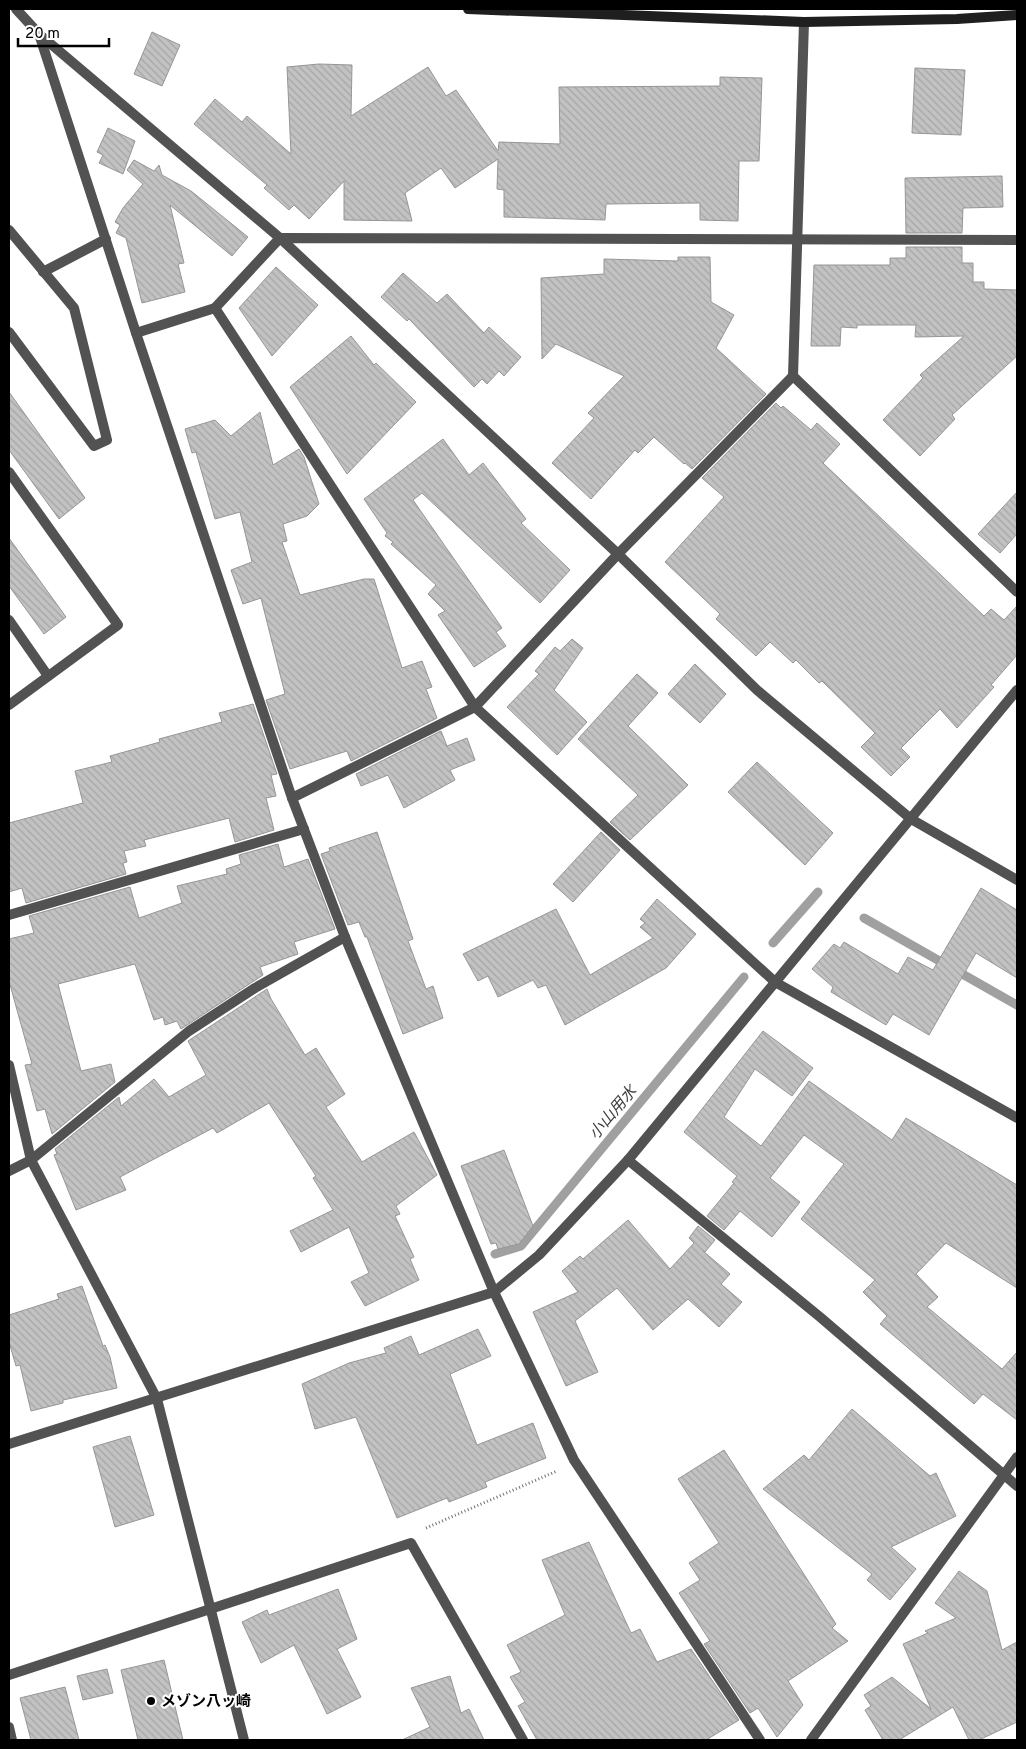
<svg xmlns="http://www.w3.org/2000/svg" width="1026" height="1749" font-family="Overpass,'Noto Sans JP',sans-serif">
<defs>
<pattern id="building-back-hatch" width="6" height="6" patternUnits="userSpaceOnUse" patternTransform="scale(1.25)"><rect width="6" height="6" fill="#c2c2c2"/><path d="M-1 5l2 2M0 0l6 6M5-1l2 2" fill="none" stroke="#a5a5a5"/></pattern>
</defs>
<rect width="100%" height="100%" fill="#fff"/>
<g fill="none" stroke-linecap="round" stroke-linejoin="round">
<g stroke="#a0a0a0" stroke-width="9">
<path d="M864 918 1017 1005"/>
<path d="M773 943 818 892"/>
<path d="M495 1254 521 1246 744 977"/>
</g>
</g>
<g fill="url(#building-back-hatch)" stroke="#969696">
<path d="M152 32 180 45 162 86 134 74Z"/>
<path d="M319 64 352 65 351 116 428 67 446 96 456 90 498 151 499 142 560 144 559 87 720 86V77L762 78 759 161H739L738 221 700 220V203L606 204 605 220 504 217V190L497 189 498 159 455 188 441 168 405 193 412 221 344 220V181L309 219 294 205 289 210 264 188 267 185 194 124 215 99 242 122 247 116 291 154 287 67Z"/>
<path d="M915 68 965 70 961 135 912 133Z"/>
<path d="M108 128 135 141 123 174 99 163 103 155 97 152Z"/>
<path d="M134 160 154 171 159 165 162 175 191 191 248 237 232 256 170 205 184 263 178 264 185 292 142 303 126 238 116 233 120 225 115 222 123 208 143 184 127 170Z"/>
<path d="M1002 176 1003 207 963 208 962 233H906L905 178Z"/>
<path d="M906 247H962V263H973V282H984V289L1017 290V356L952 415 955 419 920 456 883 420 923 378 920 375 964 336 915 337 916 325H857V328L841 327 840 346H811L814 265H890V258H906Z"/>
<path d="M678 257H710L711 302 734 315 716 348 766 394 692 469 685 463 684 464 654 437 638 453 635 450 591 499 552 463 594 418 588 413 624 376 556 344 542 359 541 278 604 274V259L678 261Z"/>
<path d="M276 267 318 305 272 356 239 308Z"/>
<path d="M403 273 437 303 447 294 484 333 489 327 521 357 504 376 499 371 487 384 482 379 474 387 409 319 407 321 381 297Z"/>
<path d="M351 336 374 365 376 363 416 402 347 474 290 387Z"/>
<path d="M9 392 85 498 59 519 9 450Z"/>
<path d="M776 403 781 408 783 406 811 430 817 423 840 444 823 463 984 616 991 609 1004 620 1017 606V655L991 685 994 687 957 728 940 709 901 748 910 757 891 776 861 747 875 733 822 681 819 683 796 660 793 663 770 642 756 656 716 619 720 614 665 562 724 497 702 478Z"/>
<path d="M260 412 273 465 299 449 304 457 319 504 307 516 283 524 287 541 282 542 300 595 364 579H374L402 668 422 661 432 687 426 689 437 718 351 761 347 751 290 769 266 700 285 694 261 598 243 604 231 570 252 562 240 512 215 519 196 452 192 453 185 429 215 420 231 436Z"/>
<path d="M443 439 469 475 483 463 526 519 521 523 570 570 540 603 422 493 413 500 502 628 496 632 506 646 474 667 438 615 445 611 428 594 436 585 391 544 393 542 385 536 387 533 364 499Z"/>
<path d="M1017 492V534L1000 553 978 534Z"/>
<path d="M9 538 66 617 44 634 9 586Z"/>
<path d="M572 639 583 648 554 690 587 722 557 755 507 707 539 674 535 671 555 647 560 651Z"/>
<path d="M695 664 726 694 700 723 668 694Z"/>
<path d="M637 674 658 693 628 726 688 785 630 840 610 822 638 795 578 739Z"/>
<path d="M253 704 277 774 271 775 276 796 266 798 274 830 235 842 229 818 144 840 146 846 124 851 127 862 123 863 126 874 26 903 22 888 9 892V823L83 803 75 771 112 762 110 756 160 742 159 739 222 722 219 713Z"/>
<path d="M441 731 447 746 467 738 475 760 450 770 455 780 404 808 388 775 361 786 356 774Z"/>
<path d="M757 762 833 833 805 865 728 792Z"/>
<path d="M377 832 413 939 408 941 426 989 433 986 443 1018 403 1034 367 937H365L359 922 348 925 321 854 330 851 329 848Z"/>
<path d="M601 832 620 850 573 902 553 884Z"/>
<path d="M278 844 284 867 308 859 335 929 294 942 298 954 260 967 263 975 181 1029 177 1021 165 1025 163 1017 154 1020 135 964 58 984 81 1071 111 1064 115 1082 52 1134 45 1109 37 1111 25 1065 32 1064 9 981V939L34 933 29 916 130 887 139 918 182 903 177 886 227 874 226 869 241 864 239 855Z"/>
<path d="M981 888 1017 910V978L976 953 929 1035 893 1014 886 1025 831 992 833 987 812 969 834 944 840 948 844 942 898 974 908 957 933 970Z"/>
<path d="M657 899 696 934 666 968 565 1025 546 985 538 988 533 980 498 997 488 976 478 981 463 954 556 909 590 975 653 938 640 927 645 923 640 919Z"/>
<path d="M267 989 271 999 305 1055 316 1048 345 1094 326 1107 362 1162 414 1132 437 1175 396 1206 400 1214 395 1216 414 1257 410 1259 419 1280 365 1306 351 1282 369 1273 349 1227 301 1252 290 1231 333 1210 313 1178 316 1176 269 1103 217 1133 213 1128 120 1177 126 1190 76 1210 54 1155 57 1154 55 1149 119 1097 121 1106 154 1079 169 1097 206 1075 188 1041Z"/>
<path d="M763 1031 813 1068 792 1096 755 1069 724 1117 761 1146 809 1081 892 1140 906 1118 1017 1185V1288L946 1243 916 1274 938 1297 927 1307 1002 1369 1017 1352V1420L983 1394 974 1404 880 1324 887 1316 863 1292 875 1280 801 1219 844 1164 804 1135 770 1178 800 1202 772 1237 740 1211 724 1230 707 1216 734 1183 732 1182 737 1176 684 1132Z"/>
<path d="M504 1150 533 1226 519 1244 498 1249 496 1243 491 1244 461 1166Z"/>
<path d="M628 1220 670 1269 694 1243 689 1238 698 1226 715 1240 705 1252 703 1251 730 1274 721 1284 742 1302 719 1327 688 1299 653 1330 617 1288 575 1321 598 1372 566 1386 533 1312 578 1292 562 1271 580 1256 583 1259Z"/>
<path d="M82 1286 103 1346 105 1345 110 1357 117 1388 63 1400V1403L31 1411 20 1365 16 1366 9 1342V1315L59 1299 57 1294Z"/>
<path d="M478 1329 491 1356 450 1374 477 1445 533 1423 546 1458 485 1482 487 1487 449 1502 447 1498 397 1518 356 1417 315 1429 302 1384 349 1363 386 1353 384 1348 411 1336 419 1355Z"/>
<path d="M852 1409 930 1476 936 1473 956 1516 891 1547 916 1569 890 1600 867 1580 872 1574 763 1489 804 1455 809 1460Z"/>
<path d="M130 1436 154 1515 115 1527 93 1447Z"/>
<path d="M724 1450 836 1624 832 1628 848 1641 788 1681 803 1705 777 1737 758 1708 750 1713 704 1644 710 1641 679 1593 700 1580 689 1563 719 1543 678 1479Z"/>
<path d="M589 1542 631 1633 640 1629 657 1662 691 1649 739 1720 706 1740H537L518 1706 525 1702 510 1677 521 1672 507 1645 565 1615 542 1560Z"/>
<path d="M959 1571 987 1591 1002 1650 1017 1642V1722L979 1740H969L953 1707 899 1740H883L865 1710 871 1706 864 1695 892 1677 931 1709 903 1644 928 1633 925 1631 956 1618 935 1603Z"/>
<path d="M338 1589 357 1639 337 1649 361 1697 327 1714 294 1645 261 1663 242 1622 267 1610 269 1615Z"/>
<path d="M164 1660 183 1740H138L121 1670Z"/>
<path d="M107 1669 113 1693 83 1700 77 1676Z"/>
<path d="M450 1676 461 1713 469 1709 484 1740H402L430 1727 411 1688Z"/>
<path d="M65 1687 79 1740H31L20 1698Z"/>
</g>
<g fill="none" stroke-linecap="round" stroke-linejoin="round">
<path stroke="#747474" stroke-width="3" stroke-dasharray="1 2.5" stroke-linecap="butt" d="M426 1528 557 1471"/>
<g stroke="#525252" stroke-width="10">
<path d="M9 230 74 308 107 440 94 446 9 332"/>
<path d="M43 272 106 239"/>
<path d="M9 472 118 625 9 705"/>
<path d="M9 620 48 676"/>
</g>
<g stroke="#525252" stroke-width="10">
<path d="M16 9 39 34 280 238 618 554 757 690 911 819 1017 880"/>
<path d="M215 308 475 707 775 982 1017 1118"/>
<path d="M136 333 215 308 280 238 1017 240"/>
<path d="M793 376 1017 592"/>
<path d="M292 798 475 707 618 554 793 376 804 22"/>
<path d="M9 915 304 829"/>
<path d="M9 1065 31 1160 9 1171"/>
<path d="M628 1160 820 1317 1017 1486"/>
<path d="M9 1444 494 1292 345 937 292 798 136 333 39 34"/>
<path d="M9 1675 411 1543 523 1740"/>
<path d="M9 1727 12 1740"/>
<path d="M244 1740 157 1399 31 1160 189 1031 255 988 345 937"/>
<path d="M760 1740 574 1460 494 1292 539 1255 628 1160 1017 690"/>
<path d="M811 1740 1017 1457"/>
</g>
<path stroke="#1f1f1f" stroke-width="10" d="M468 9 804 22 957 19 1017 15"/>
</g>
<circle fill="#000" stroke="#fff" stroke-width="2" cx="151" cy="1701" r="5"/>
<g text-anchor="middle" stroke-width="4" stroke-linejoin="round" paint-order="stroke">
<g font-size="15" font-weight="bold" fill="#000" stroke="#fff" text-anchor="start">
<text x="161" y="1706">メゾン八ッ崎</text>
</g>
<g font-size="16" font-style="italic" fill="#414141" stroke="#fff">
<text transform="translate(612 1112) rotate(-50)" y="6">小山用水</text>
</g>
</g>
<rect width="1026" height="1749" fill="none" stroke="#000000" stroke-width="20"/>
<path d="M18 38v8h91v-8" fill="none" stroke="#000000" stroke-width="2.5"/>
<text x="25" y="38" font-size="15" fill="#000000" stroke="#ffffff" stroke-width="4" paint-order="stroke">20 m</text>
</svg>
